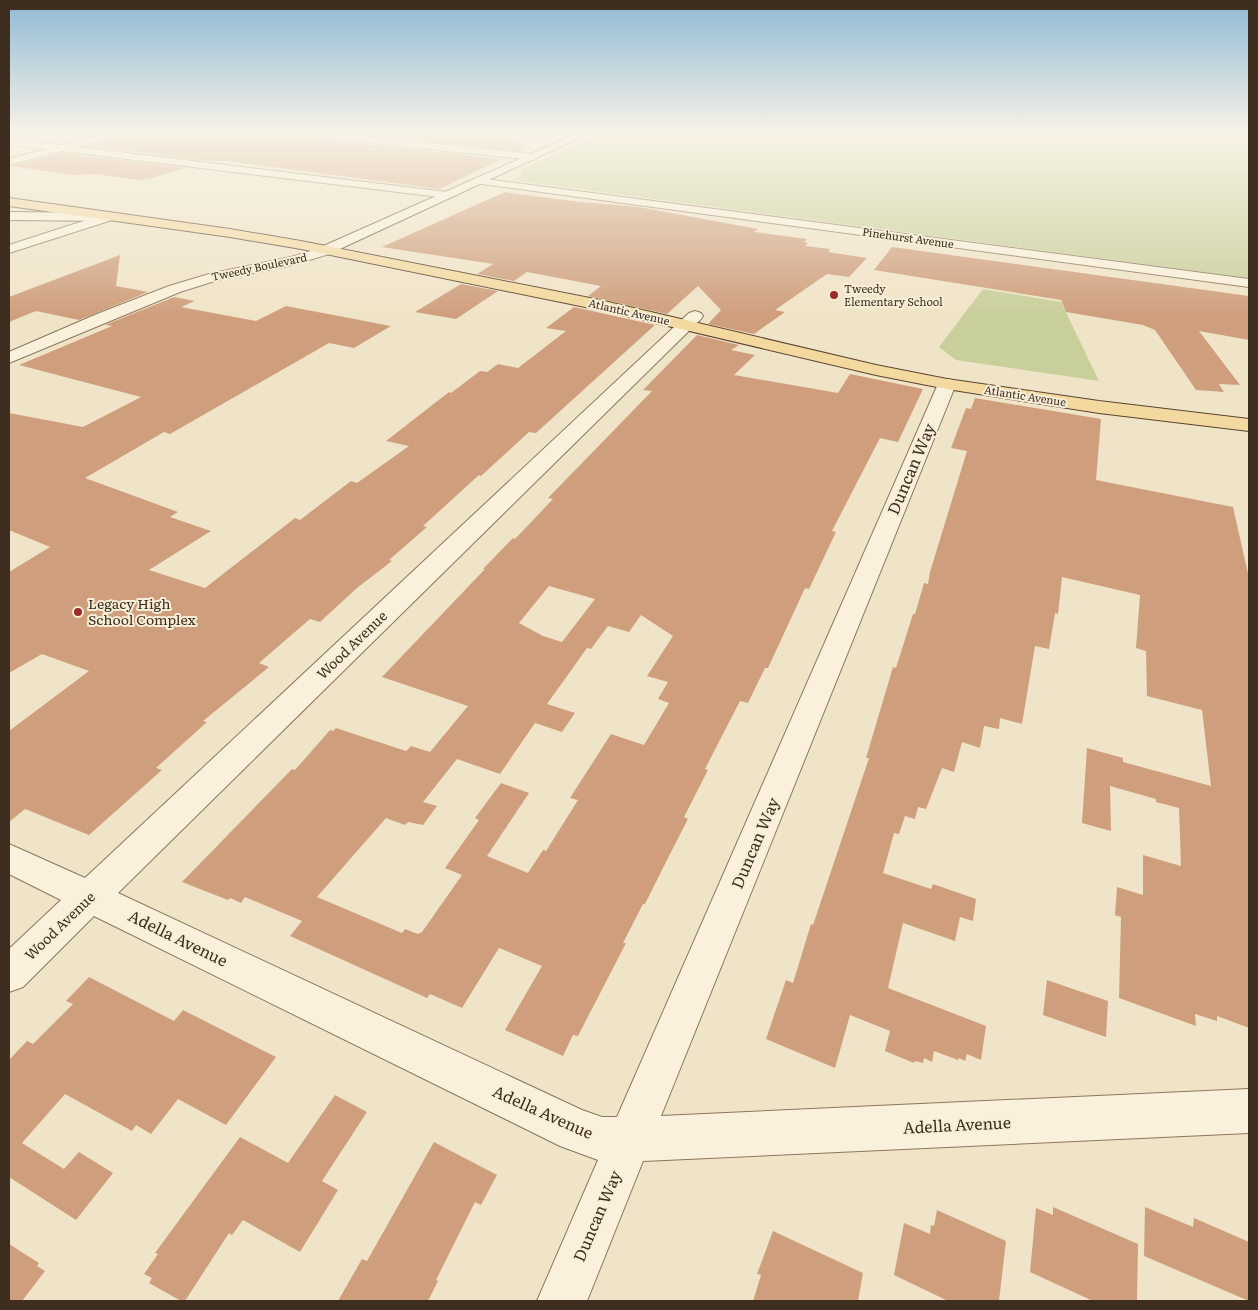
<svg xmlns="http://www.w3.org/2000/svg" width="1258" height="1310" font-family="Literata,serif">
<rect width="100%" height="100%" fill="#f0e4c8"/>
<g fill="#c9cf9b">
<path d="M602 132H1249V278L511 180 522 175 521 170Z"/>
<path d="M983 289 1061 302 1099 381 956 360 939 347Z"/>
</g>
<g fill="#cf9f7d" fill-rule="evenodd">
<path d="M130 132H287L293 137 502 159 439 189 227 161H208L87 146 125 137Z"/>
<path d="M344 132H492L526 147 519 151Z"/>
<path d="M62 153 185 168 151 178 138 180 96 174 71 175 11 166Z"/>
<path d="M505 192 572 201 639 207 758 229 754 232 807 239 804 242 808 243 805 246 830 249 828 252 867 258 849 277 827 274 775 310 785 312 754 334 708 324 721 310 698 286 667 314 588 296 601 286 527 272 514 281 477 274 493 264 382 247Z"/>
<path d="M892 247 1249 296V340L1199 331 1240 385 1219 384 1224 392 1196 390 1155 330 1143 325 1066 312 1061 300 874 270Z"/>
<path d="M120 255 116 286 148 292 79 320 36 311 9 322V297Z"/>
<path d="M461 284 498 291 456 319 415 312Z"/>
<path d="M174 297 195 301 181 307 256 321 286 306 391 326 354 348 329 343 170 434 164 432 85 478 178 512 170 517 211 531 149 570 205 588 295 518 300 520 351 481 357 483 409 446 386 441 449 392 451 393 480 371 487 372 498 364 518 368 566 331 546 328 574 307 655 325 536 433 529 432 481 476 479 475 423 526 427 527 389 560 392 561 357 588 320 622 310 619 259 663 269 667 203 721 207 722 156 768 162 770 89 835 25 809 9 822V731L89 671 42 654 9 673V572L50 547 9 530V413L83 427 141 397 19 365 112 326 105 325Z"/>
<path d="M697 335 739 345 731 350 755 355 734 375 838 393 850 374 923 389 898 442 880 438 832 531 836 532 809 589 805 588 768 668H765L748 703 740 701 705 769 708 770 684 817 688 819 670 854 645 904H643L623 943H626L578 1036 573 1035 563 1056 505 1030 542 966 499 948 462 1008 430 994 427 998 290 936 302 921 245 897 241 903 230 898 228 900 182 882 292 769 295 770 330 730 333 731 336 728 406 751 411 746 430 752 468 706 382 677 485 569H483L513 538 515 539 553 499 548 498 652 391 643 390ZM549 586 595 599 562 642 543 636 519 623ZM641 615 673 636 647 676 668 682 658 699 669 703 644 745 611 734 570 798 578 800 546 851 543 850 528 873 487 856 529 793 501 783 475 818 479 820 445 868 462 875 422 932 418 934 405 929 402 933 317 897 386 818 405 825 408 822 423 825 437 806 423 802 457 759 500 774 535 723 562 732 575 713 547 704 587 648 591 649 608 626 629 632Z"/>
<path d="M975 398 1101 419 1096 480 1233 507 1249 578V1028L1217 1016V1021L1195 1014 1196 1026 1119 998 1121 917 1115 915 1117 887 1143 895V855L1181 866 1179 808 1156 802V799L1110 786 1111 831 1082 823 1087 748 1123 758V762L1211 786 1202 710 1147 696 1146 651 1136 648 1140 595 1062 577 1058 614 1055 613 1049 649 1035 646 1022 724 1000 718 999 729 984 726 980 748 962 742 954 772 942 768 926 809 918 807 915 819 905 816 899 834 894 833 883 873 931 889 933 884 976 899 973 921 960 917 955 941 903 923 888 988 986 1026 981 1060 967 1054 965 1061 959 1058 958 1060 934 1051 932 1062 924 1058 923 1063 915 1061 914 1063 885 1051 890 1031 850 1015 835 1068 766 1039 786 980 793 983 811 924 813 925 869 758H866L893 667 896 668 913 614H915L924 583 928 584 930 572 967 451 951 448 966 408 971 409Z"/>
<path d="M89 977 174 1021 183 1010 276 1057 226 1125 178 1099 151 1134 136 1125 132 1131 65 1094 22 1143 64 1169 79 1152 113 1173 76 1220 9 1177V1060L27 1041 33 1044 73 1004 66 1001Z"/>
<path d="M1047 980 1108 1001 1106 1037 1043 1015Z"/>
<path d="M335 1095 367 1112 322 1181 338 1190 300 1252 243 1220 232 1235 229 1233 185 1301H181L149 1283 152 1278 144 1274 158 1254 155 1253 240 1137 288 1163Z"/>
<path d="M434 1142 497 1175 481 1205 475 1202 436 1280 438 1281 428 1301H338L362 1259 367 1261Z"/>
<path d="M1053 1207 1138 1244 1137 1301H1093L1030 1272 1036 1208 1053 1215Z"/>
<path d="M1145 1207 1193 1227 1194 1218 1249 1242V1301L1144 1256Z"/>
<path d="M937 1210 1006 1241 999 1301H948L894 1275 904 1223 930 1234 931 1225 934 1226Z"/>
<path d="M773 1231 863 1273 858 1301H753L761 1275 757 1274Z"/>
<path d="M9 1244 39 1263 37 1266 45 1271 22 1301H9Z"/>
</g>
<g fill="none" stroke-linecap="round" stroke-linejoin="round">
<g stroke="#8d765c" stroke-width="2">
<g id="street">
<path d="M112 132H128L77 147 447 192 453 195 447 198 62 151 9 165V159L46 149 9 145V139L61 145Z"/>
<path d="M289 132H323L533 154 538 157 533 160 293 135Z"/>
<path d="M478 178 1249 279V287L474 183 472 181Z"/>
<path d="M108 213 112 214 114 217 112 220 9 253V245Z"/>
<path d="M324 247 331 251 329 254 293 265 218 280 180 292 9 363V352L97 314 169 286 209 274 291 257Z"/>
<path d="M695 311 701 313 703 316 701 319 118 893 582 1110 602 1117H617L938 384 941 380 947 379 953 380 956 384 661 1116 1249 1089V1133L643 1161 587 1301H537L598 1160 560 1146 94 916 23 987 9 992V949L61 900 9 874V844L85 878 689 313Z"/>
</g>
</g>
<g stroke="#6f573f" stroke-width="2">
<g id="secondary">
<path d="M580 132H592L329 254H319L317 251 319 248Z"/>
<path d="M9 212 108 213 114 217 108 221 9 220Z"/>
</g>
</g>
<g stroke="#5b4430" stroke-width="2">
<path id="primary" d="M9 198 230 229 301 241 600 300 876 365 947 379 1099 401 1249 419V431L1099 413 947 389 876 375 600 310 301 249 230 237 9 206Z"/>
</g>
<use href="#street" fill="#faf1dc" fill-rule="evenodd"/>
<use href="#secondary" fill="#faf1dc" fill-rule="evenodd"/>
<use href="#primary" fill="#f3d9a0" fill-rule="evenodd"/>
</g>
<linearGradient id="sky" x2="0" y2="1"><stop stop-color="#8fbad6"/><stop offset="0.42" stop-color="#f8f3e6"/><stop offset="1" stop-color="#f8f3e6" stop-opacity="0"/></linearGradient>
<rect width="1258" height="316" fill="url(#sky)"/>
<g fill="#9e2a2b" stroke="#f7eed8" stroke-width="2">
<circle cx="834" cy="295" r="5"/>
<circle cx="78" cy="612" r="5"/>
</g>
<g text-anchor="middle" stroke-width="4" stroke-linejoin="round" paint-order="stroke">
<g font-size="11" fill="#3d2e20" stroke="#f7eed8">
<text transform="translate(908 238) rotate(8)" y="4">Pinehurst Avenue</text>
<text transform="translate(259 267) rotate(-12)" y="4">Tweedy Boulevard</text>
<text transform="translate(629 312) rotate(13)" y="4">Atlantic Avenue</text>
<text transform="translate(1025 396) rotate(9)" y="4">Atlantic Avenue</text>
</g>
<g font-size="11" fill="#3d2e20" stroke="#f7eed8" text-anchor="start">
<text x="844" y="293">Tweedy<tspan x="844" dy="13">Elementary School</tspan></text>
</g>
<g font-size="14" fill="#3d2e20" stroke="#f7eed8" text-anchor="start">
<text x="88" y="609">Legacy High<tspan x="88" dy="16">School Complex</tspan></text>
</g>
<g font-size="14" fill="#3d2e20" stroke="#f7eed8">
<text transform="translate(352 645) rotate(-44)" y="5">Wood Avenue</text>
<text transform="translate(60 926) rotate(-44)" y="5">Wood Avenue</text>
</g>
<g font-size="16" fill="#3d2e20" stroke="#f7eed8">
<text transform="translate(911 469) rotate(-67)" y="6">Duncan Way</text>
<text transform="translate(755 843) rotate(-67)" y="6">Duncan Way</text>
<text transform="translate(178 938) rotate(26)" y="6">Adella Avenue</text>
<text transform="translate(543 1112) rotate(24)" y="6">Adella Avenue</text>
<text transform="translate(957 1125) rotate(-3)" y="6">Adella Avenue</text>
<text transform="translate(597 1216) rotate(-67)" y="6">Duncan Way</text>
</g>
</g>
<rect width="1258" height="1310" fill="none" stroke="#3d2e20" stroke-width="20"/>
</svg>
